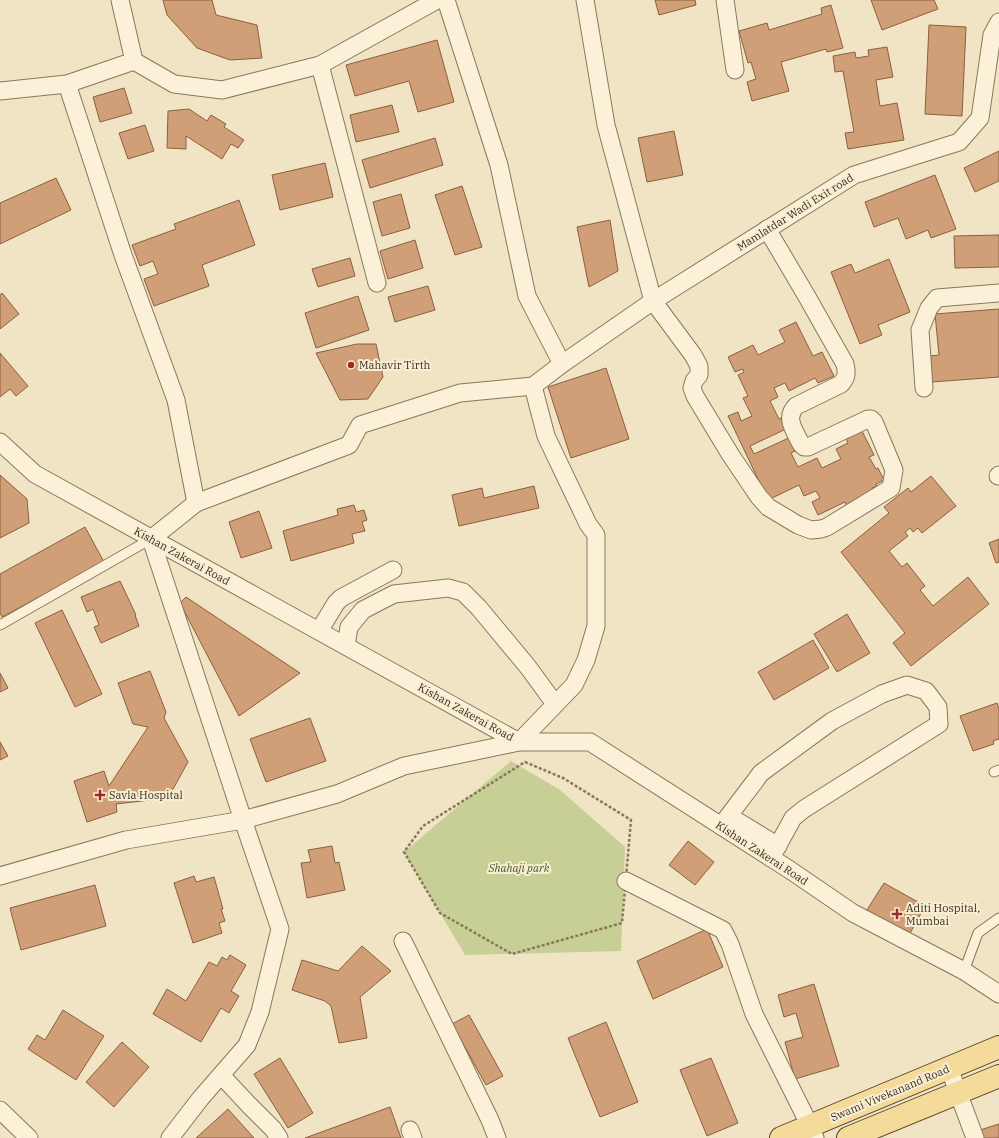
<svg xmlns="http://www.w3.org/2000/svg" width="999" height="1138" font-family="'IBM Plex Serif',serif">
<rect width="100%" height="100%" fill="#f0e4c4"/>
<path fill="#c7cf97" d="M511 761 560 790 625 847 621 951 465 955 404 852Z"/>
<g fill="#d09f78" stroke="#8c5f3e">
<path d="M163 0H212L216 15 257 25 262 58 230 60 197 48 167 15Z"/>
<path d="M655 0H695L696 5 659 15Z"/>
<path d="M871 0H934L938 9 882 30Z"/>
<path d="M831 5 843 48 827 52 826 49 781 62 789 91 752 101 747 82 756 79 751 62 748 63 739 31 767 23 769 30 822 14 821 8Z"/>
<path d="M929 25 966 27 962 116 925 114Z"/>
<path d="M437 40 454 102 418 112 409 81 355 96 346 65Z"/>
<path d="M887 47 893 77 876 80 880 106 897 103 904 140 848 149 845 133 854 132 843 71 835 72 833 56 855 52 856 58 869 56 868 50Z"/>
<path d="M124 88 132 113 100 122 93 97Z"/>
<path d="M392 105 399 132 356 142 350 115Z"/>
<path d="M189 109 207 121 211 115 226 124 224 127 244 140 238 148 231 144 222 159 186 136V149L167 148 168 111Z"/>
<path d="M145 125 154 151 128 159 119 133Z"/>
<path d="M674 131 683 175 647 182 638 138Z"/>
<path d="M435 138 443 165 370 188 362 160Z"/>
<path d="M999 151V181L975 192 964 168Z"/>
<path d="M325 163 333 197 280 210 272 175Z"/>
<path d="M935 175 956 229 931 238 928 230 906 239 898 218 874 227 865 202Z"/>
<path d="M56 178 71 210 0 244V203Z"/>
<path d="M462 186 482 247 455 255 435 195Z"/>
<path d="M401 194 410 228 382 236 373 202Z"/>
<path d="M239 200 255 245 202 265 209 286 154 306 144 279 158 274 153 261 140 266 132 245 176 229 174 224Z"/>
<path d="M610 220 618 271 589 287 577 227Z"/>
<path d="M999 235V267L955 268 954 236Z"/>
<path d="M415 240 423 268 388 279 380 251Z"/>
<path d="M350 258 355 276 318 287 312 269Z"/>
<path d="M889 259 910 312 878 325 882 335 860 344 831 272 851 264 855 273Z"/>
<path d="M428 286 435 310 395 322 388 297Z"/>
<path d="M2 293 19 314 0 329V295Z"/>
<path d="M358 296 369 330 316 348 305 313Z"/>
<path d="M999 309V377L932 382 930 356 939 355 935 314Z"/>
<path d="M796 322 813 356 822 352 834 376 818 383 815 378 789 391 785 383 774 388 778 397 770 401 779 419 781 418 786 429 750 446 754 454 793 436 799 449 791 453 798 467 817 458 822 468 841 459 836 449 848 443 846 439 862 431 874 455 869 457 876 469 878 468 884 480 876 484 877 486 872 488 873 490 848 508 845 502 818 515 812 502 820 498 816 491 804 496 799 485 768 500 728 416 738 412 741 421 752 416 743 398 748 396 738 375 744 372 743 369 735 372 728 357 753 345 758 355 785 342 779 330Z"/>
<path d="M357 344H376L383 377 368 399 340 400 316 353Z"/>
<path d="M0 353 28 386 16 396 10 389 0 397Z"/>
<path d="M606 368 629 439 571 458 548 387Z"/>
<path d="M0 475 27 499 29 523 0 538Z"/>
<path d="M931 476 956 506 922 533 918 528 913 532 910 528 905 532 908 536 889 551 902 567 907 563 925 586 920 590 933 606 968 577 989 604 911 666 893 643 905 633 841 552 889 513 884 507 908 488 911 492Z"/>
<path d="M534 486 539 508 459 526 452 495 482 488 484 498Z"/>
<path d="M354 505 356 512 364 510 367 520 362 522 365 531 352 534 354 543 291 561 283 531 338 515 337 509Z"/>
<path d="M259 511 272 548 241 558 229 522Z"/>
<path d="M85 527 104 562 2 617 0 613V574Z"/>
<path d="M999 539V562L996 563 989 543Z"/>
<path d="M120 581 136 615H135L139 626 101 643 94 627 99 625 93 609 87 612 81 597Z"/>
<path d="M186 597 300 673 239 716 180 603Z"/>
<path d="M62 610 102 694 75 707 35 623Z"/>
<path d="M847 614 870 653 837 672 814 634Z"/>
<path d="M813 640 829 668 774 700 758 672Z"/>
<path d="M150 671 166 712 164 718 188 762 168 798 116 804 117 812 87 822 74 781 104 771 109 786 148 727 133 724 118 683Z"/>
<path d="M0 673 8 688 0 692Z"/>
<path d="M997 703 999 709V739L993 741 994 744 973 751 960 716Z"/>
<path d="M310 718 326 761 266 782 250 739Z"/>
<path d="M0 742 8 756 0 760Z"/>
<path d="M688 841 714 862 695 885 669 865Z"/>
<path d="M332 846 335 863 339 862 345 890 307 898 301 863 311 862 308 850Z"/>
<path d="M194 876 196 882 214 877 223 909H221L225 921 219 923 222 933 193 943 174 883Z"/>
<path d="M884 883 925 906 908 937 865 913Z"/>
<path d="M95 885 106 926 21 950 10 908Z"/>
<path d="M707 929 723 967 653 999 637 961Z"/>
<path d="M362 946 391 971 360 997 367 1038 339 1043 331 1006 325 1001 292 990 302 960 338 971Z"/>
<path d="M230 955 246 965 231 991 239 996 229 1013 221 1008 201 1042 153 1014 167 989 186 1001 209 962 217 966 222 957 227 960Z"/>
<path d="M814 984 839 1066 795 1079 785 1042 803 1037 796 1013 784 1017 778 995Z"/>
<path d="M63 1010 104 1036 76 1080 28 1049 37 1035 45 1040Z"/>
<path d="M469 1015 503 1076 486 1085 452 1024Z"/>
<path d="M606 1022 638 1102 600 1117 568 1038Z"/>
<path d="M122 1042 149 1067 114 1107 86 1082Z"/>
<path d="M280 1058 313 1113 288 1128 254 1074Z"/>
<path d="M711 1058 738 1123 707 1136 680 1070Z"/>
<path d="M390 1107 401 1138H305Z"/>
<path d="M228 1109 254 1138H196Z"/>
<path d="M999 1124V1138H983L980 1130Z"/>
</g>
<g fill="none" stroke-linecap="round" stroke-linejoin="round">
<g stroke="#8c7659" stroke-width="11">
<g id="service">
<path d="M0 625 151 539"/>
<path d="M994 772 999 770"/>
<path d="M964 971 978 933 999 918"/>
</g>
</g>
<g stroke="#8c7659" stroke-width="19">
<g id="minor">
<path d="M120 0 134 61 174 84 222 90 320 65 437 0"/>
<path d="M446 0 499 165 527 296 562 364"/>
<path d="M585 0 606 125 653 301 693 355 699 366V375L694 381 692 388 695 396 730 454 759 497 768 507 798 525 811 530 821 529 827 527 891 488 894 470 874 422 871 419H868L808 447H804L801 444C795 431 784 418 796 406L841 384C847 377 847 373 845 364L806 295 767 229"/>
<path d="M725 0 735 70"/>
<path d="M320 65 377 283"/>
<path d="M67 84 123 255 176 400 196 503 151 539"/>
<path d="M0 91 67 84 134 61"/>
<path d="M924 388 920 330 929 308 937 298 999 293"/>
<path d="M0 442 35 474 519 742H590L790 870 853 913 964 971 999 994"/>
<path d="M998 476 999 475"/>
<path d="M196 503 349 445 360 425 460 393 533 386 562 364 653 301 854 175 959 142 980 118 992 35 999 22"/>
<path d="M151 539 243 820 280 929 260 1012 247 1045 200 1099 170 1138"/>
<path d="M319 631 336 603 341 598 393 570"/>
<path d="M346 646 349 627 363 610 394 594 448 588 463 592 479 608 528 667 555 704"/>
<path d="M729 816 778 846"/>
<path d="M721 826 761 773 832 721 882 694 907 685 926 691 938 707 939 724 804 809 793 818 771 858"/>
<path d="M0 876 126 840 243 820 337 794 404 766 519 742 574 685 586 660 596 626V535L588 524 546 436 533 386"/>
<path d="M626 881 723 930 730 944 754 1014 810 1126 815 1138"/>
<path d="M403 941 490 1120 497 1138"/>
<path d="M949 1068 975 1138"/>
<path d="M221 1075 248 1104 273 1129 279 1138"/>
<path d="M0 1110 29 1138"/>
<path d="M410 1130 413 1138"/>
</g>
</g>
<g stroke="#5a432e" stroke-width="24">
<g id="primary">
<path d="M781 1138 999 1047"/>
<path d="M848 1138 999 1076"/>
</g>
</g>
<path stroke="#8c7659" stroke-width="2.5" stroke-dasharray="3 2" stroke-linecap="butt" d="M525 762 563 778 631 820 622 923 512 954 440 913 404 852 423 826Z"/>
<use href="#service" stroke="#faf1d8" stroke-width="9"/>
<use href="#minor" stroke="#faf1d8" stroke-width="17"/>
<use href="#primary" stroke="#f5db9a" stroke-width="22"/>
</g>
<g fill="#9e2926" stroke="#f7eed4" stroke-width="1.5">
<circle cx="351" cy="365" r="4"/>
<path d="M98 789h4v4h4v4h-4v4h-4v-4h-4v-4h4z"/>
<path d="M895 908h4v4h4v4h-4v4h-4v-4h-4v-4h4z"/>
</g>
<g text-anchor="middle" stroke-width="4" stroke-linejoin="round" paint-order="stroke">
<g font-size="11" fill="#3b2d1e" stroke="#f7eed4">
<text transform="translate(795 212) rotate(-32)" y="4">Mamlatdar Wadi Exit road</text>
<text transform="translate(182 556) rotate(29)" y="4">Kishan Zakerai Road</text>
<text transform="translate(466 712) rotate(29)" y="4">Kishan Zakerai Road</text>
<text transform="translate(762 853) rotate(33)" y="4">Kishan Zakerai Road</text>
<text transform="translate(890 1093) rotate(-23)" y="4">Swami Vivekanand Road</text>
</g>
<g font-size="11" fill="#3b2d1e" stroke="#f7eed4" text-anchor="start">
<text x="359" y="369">Mahavir Tirth</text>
<text x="109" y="799">Savla Hospital</text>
<text x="906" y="912">Aditi Hospital,<tspan x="906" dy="13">Mumbai</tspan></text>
</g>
<g font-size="11" font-style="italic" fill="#4a5923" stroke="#f7eed4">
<text x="519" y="872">Shahaji park</text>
</g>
</g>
</svg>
